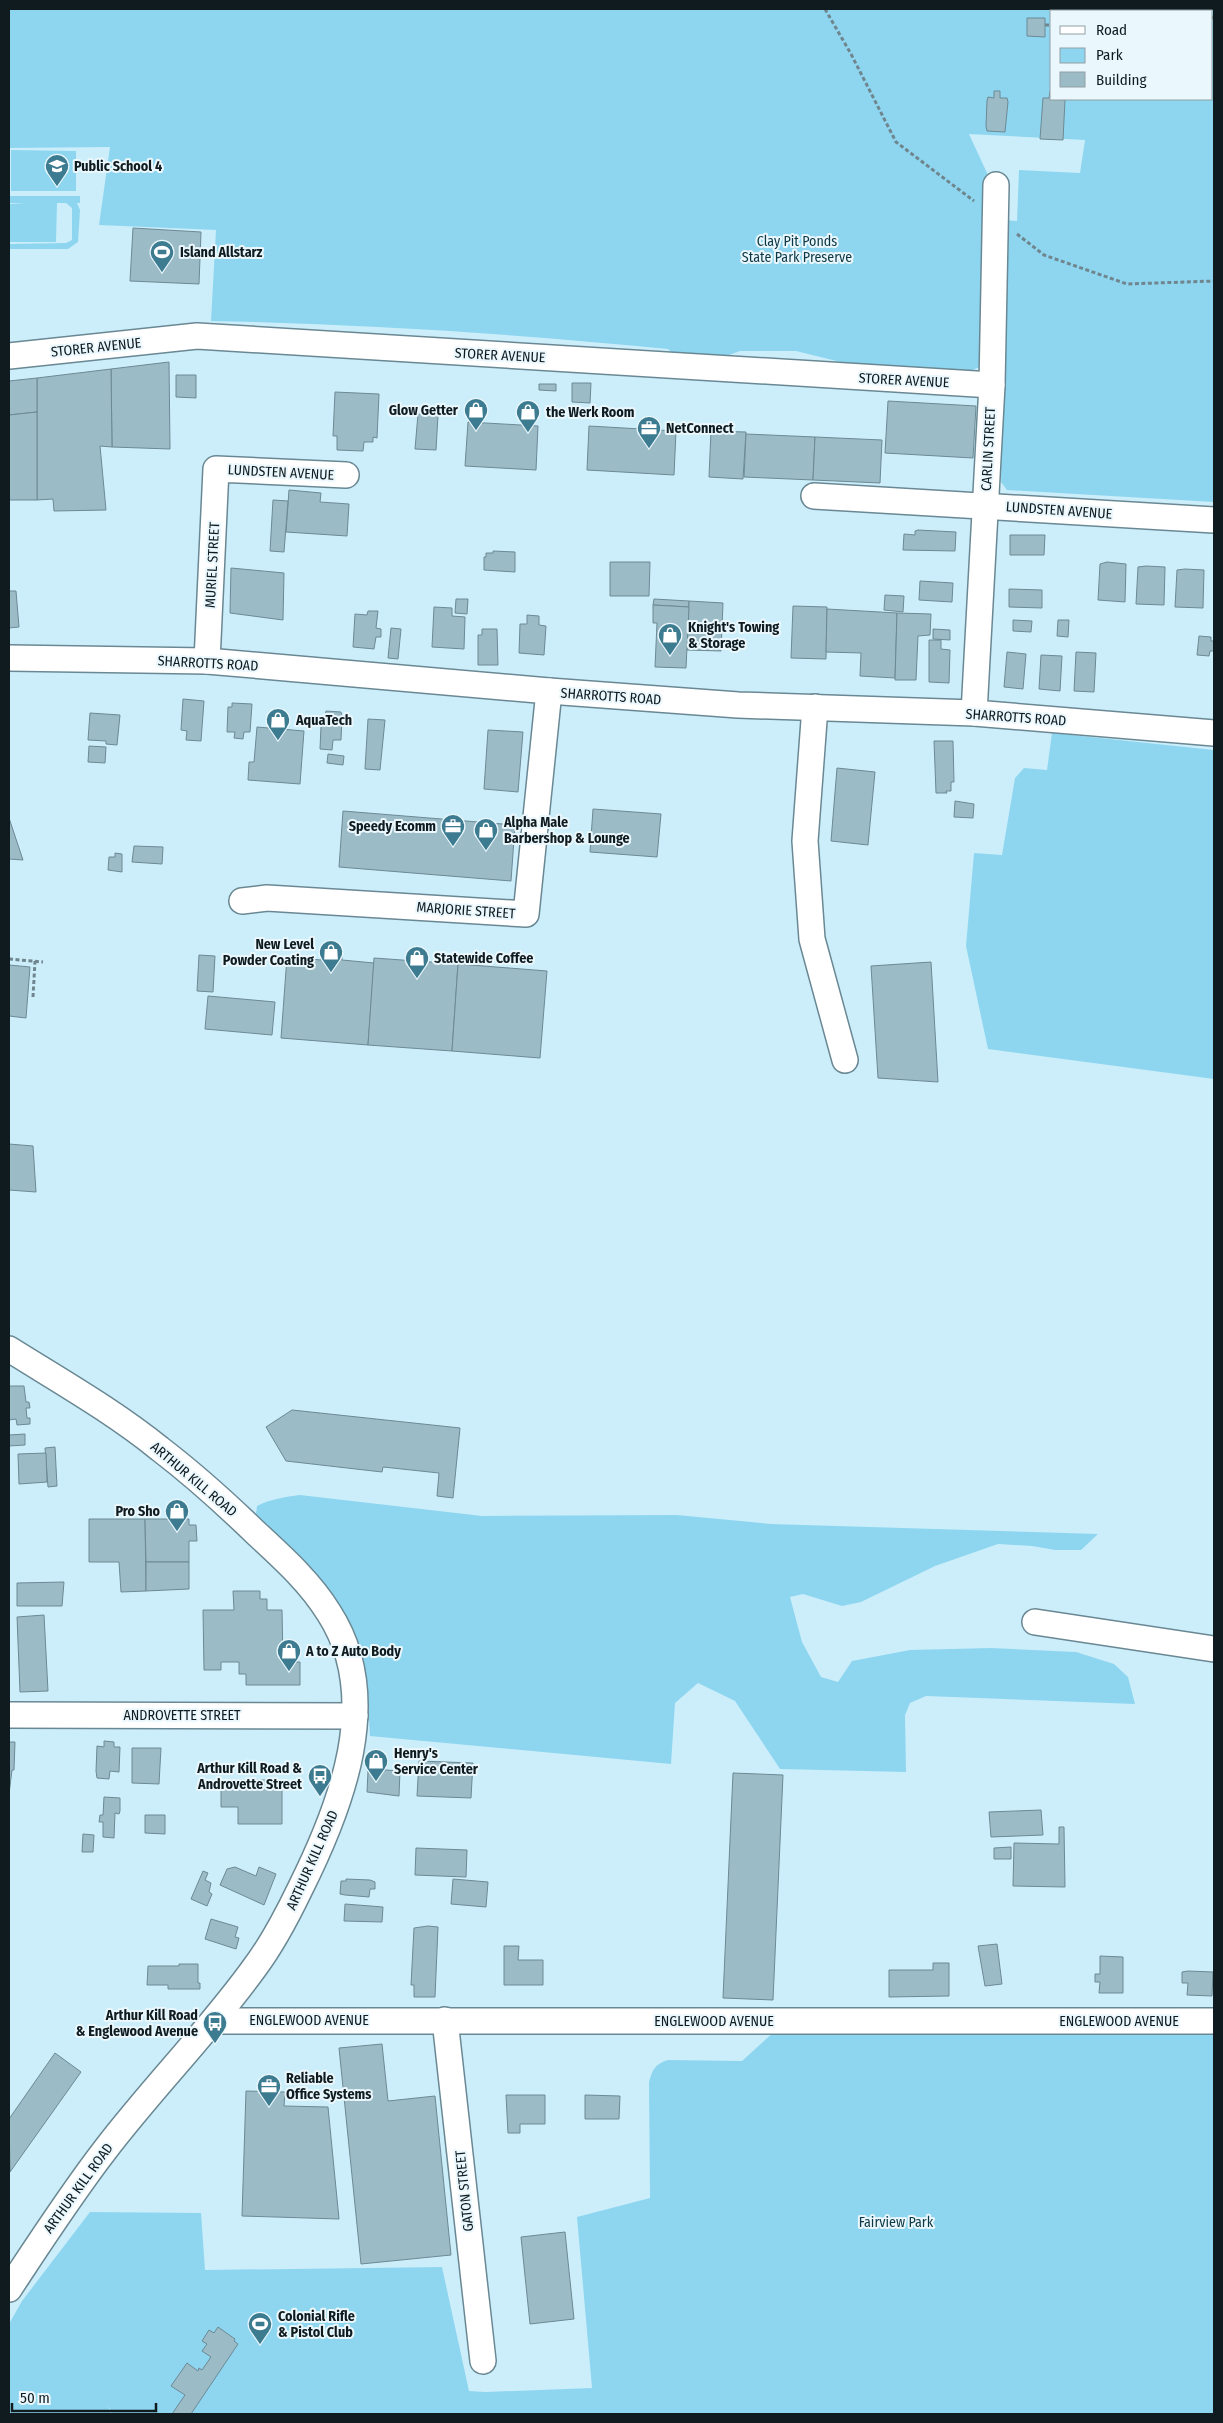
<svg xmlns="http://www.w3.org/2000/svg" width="1223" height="2423" font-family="'Fira Sans Condensed',sans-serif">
<rect width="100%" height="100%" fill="#cceefa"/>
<g fill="#8ed6f0" fill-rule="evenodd">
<path d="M9 9H1214V502L1007 490 1001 482 1004 220 1017 221 1019 170 1080 173 1085 140 969 134 987 173 990 189 982 366 968 372 865 368 796 351H740L721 358 676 356 668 349C516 334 364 324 211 321L216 230 99 225 110 147 9 148ZM1052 11H1212V99H1052Z"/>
<path d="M11 150 76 151V191H11Z"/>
<path d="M9 196H80V203H77L80 210 78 242 68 249H9V244L66 243 72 240V208L66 203H57L56 242H9V204L25 203H9Z"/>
<path d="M1052 733 1214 750V1079L988 1049 966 946 974 853 1002 855 1015 778 1024 768 1047 770Z"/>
<path d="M300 1495 482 1516 677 1515 771 1524 1098 1534 1081 1550H1055L1032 1546 998 1544 935 1566 861 1602 842 1606 803 1594 790 1597 802 1642 821 1677 838 1682 852 1661 910 1650 991 1648 1076 1652 1114 1664 1128 1677 1135 1704 926 1696 910 1703 905 1715 906 1772 780 1769 735 1701 698 1683 675 1703 671 1764 370 1736 367 1687 357 1643 305 1568 256 1514 257 1506C271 1499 285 1497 300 1495Z"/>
<path d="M776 2030H1214V2414H112L108 2405 111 2414H9V2324L22 2301 90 2212 201 2213 205 2270 442 2267 469 2391 485 2392 592 2388 577 2217 650 2198 649 2083C652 2070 655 2064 668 2060L742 2061Z"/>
</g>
<g fill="#9bbbc7" stroke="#6c8a95">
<path d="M1027 18H1045V37L1027 36Z"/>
<path d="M994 91H1000V98H1007L1008 102 1005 132 987 131 986 126 987 101 988 97 994 98Z"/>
<path d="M1050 91H1052V99L1065 100 1063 140 1040 139 1043 98H1049Z"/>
<path d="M133 228 201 232 199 284 130 281Z"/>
<path d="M169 362 170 449 112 447 111 369Z"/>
<path d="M111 369 112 447 100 446 106 510 54 511 53 499 37 500V378Z"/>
<path d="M176 375H196V398L176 397Z"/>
<path d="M37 378V412L9 415V381Z"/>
<path d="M572 383H591L590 403 572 402Z"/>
<path d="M539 384H556V391L539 390Z"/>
<path d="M335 392 379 394 377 438 373 437V442H364L363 451 337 450V436H333Z"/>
<path d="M888 401 976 406 973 458 885 453Z"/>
<path d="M37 412V500H9V415Z"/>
<path d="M418 414 438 415 436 450 415 449Z"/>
<path d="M468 422 538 426 536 470 465 466Z"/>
<path d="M589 426 676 431 674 475 587 470Z"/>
<path d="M711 431 746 432 743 479 709 477Z"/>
<path d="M746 434 815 437 813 480 744 477Z"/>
<path d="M815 437 882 440 880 483 813 480Z"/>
<path d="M289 490 321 493 320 502 349 504 347 536 286 532Z"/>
<path d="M273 500 288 501 284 552 270 551Z"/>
<path d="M918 530 956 532 955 551 903 550 904 534 915 535V531Z"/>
<path d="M1010 535H1045L1044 555H1010Z"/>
<path d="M493 551 515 552V572L484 570V557H486V553H493Z"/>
<path d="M610 562H650L649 596H610Z"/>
<path d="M1107 562 1126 564 1125 602 1098 600 1100 564Z"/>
<path d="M1146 566 1165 567 1164 605 1136 604 1138 567Z"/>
<path d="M231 568 284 573 283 620 230 613Z"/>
<path d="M1185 569 1204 570 1203 608 1175 607 1177 570Z"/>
<path d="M920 581 953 583 952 602 919 600Z"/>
<path d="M1009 589 1042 590V608L1009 607Z"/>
<path d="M9 591H16L19 627 9 628Z"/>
<path d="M885 595 904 596 903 612 884 610Z"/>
<path d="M456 599H468L467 614 455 613Z"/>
<path d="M654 599 689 601V607L653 605Z"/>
<path d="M689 601 723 603 721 651 687 650Z"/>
<path d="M653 605 689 607 686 668 655 667 657 623H653Z"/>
<path d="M793 606 827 607 826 659 791 658Z"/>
<path d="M434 607 452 608V616L465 617 464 649 432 647Z"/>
<path d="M827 609 897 613 895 678 860 676 861 653 826 652Z"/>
<path d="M368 611H378L376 628 381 629V637H376L374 649 353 647 355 614 367 615Z"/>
<path d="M897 613 931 614 930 635 918 636 916 680H895Z"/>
<path d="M527 615 539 616V625L546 626 544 655 519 653 520 624H527Z"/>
<path d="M1013 620 1032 621 1031 632 1013 631Z"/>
<path d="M1058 620H1069L1068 637 1057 636Z"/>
<path d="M391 628 401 629 398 659 388 658Z"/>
<path d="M482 629H497L498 665H478V635H482Z"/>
<path d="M933 629 950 630V640L933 639Z"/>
<path d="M1199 636 1211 637V641H1214V651H1210L1209 656 1197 655Z"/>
<path d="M929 640H941V649L950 650 949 683 929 682Z"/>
<path d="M1007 652 1026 654 1023 689 1004 687Z"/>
<path d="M1076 652 1096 653 1094 692 1074 691Z"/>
<path d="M1041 655 1062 656 1060 691 1039 689Z"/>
<path d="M183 699 204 701 201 741 186 740 187 731 181 730Z"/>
<path d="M232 703 252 704 250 732H244L243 739 234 738 235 732H227L228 707H232Z"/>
<path d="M326 711 341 712 342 716 341 740H333L332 750 320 749 321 726H323Z"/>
<path d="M90 713 120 715 117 745 106 744V741L88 740Z"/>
<path d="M368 719 385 720 380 770 365 769Z"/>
<path d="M257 727 304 731 300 784 248 780 249 762H254Z"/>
<path d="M488 730 523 732 518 792 484 789Z"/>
<path d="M934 741H953L954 782H951V791H946L947 793H936Z"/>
<path d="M89 746 106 747 105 763 88 762Z"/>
<path d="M328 754 344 756 343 765 327 763Z"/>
<path d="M837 768 875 772 868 845 831 841Z"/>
<path d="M955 801 974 804 973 818 954 817Z"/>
<path d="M593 809 661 814 657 857 590 852Z"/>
<path d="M343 811 515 825 511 881 339 867Z"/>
<path d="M9 818 23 860 9 859Z"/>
<path d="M134 846 163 847 162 864 132 862Z"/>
<path d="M115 853 122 854V872L108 870 109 857H115Z"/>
<path d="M321 953 342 955V960L374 963 368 1045 281 1038 287 957 321 960Z"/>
<path d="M199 955 215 956 213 992 197 991Z"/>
<path d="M374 958 458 964 452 1051 368 1045Z"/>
<path d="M931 962 938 1082 878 1078 871 966Z"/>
<path d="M458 964 547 971 540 1058 452 1051Z"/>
<path d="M9 965 30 967 26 1018 9 1016Z"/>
<path d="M208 996 275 1002 272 1035 205 1029Z"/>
<path d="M9 1144 33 1146 36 1192 9 1190Z"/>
<path d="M9 1386H24L26 1402H29L30 1408H26L27 1418H30V1424L17 1425 16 1419 9 1420Z"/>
<path d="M292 1410 460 1428 453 1498 437 1496 439 1473 383 1467 382 1472 286 1461 266 1427Z"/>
<path d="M25 1434V1445L9 1446V1435Z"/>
<path d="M55 1447 57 1486 48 1487 45 1448Z"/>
<path d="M46 1453 47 1482 19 1484 18 1454Z"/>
<path d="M89 1519H145L146 1591 121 1592 119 1562H89Z"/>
<path d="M145 1519H189V1525H196L197 1541H189V1562H146Z"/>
<path d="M146 1562H189V1589L146 1591Z"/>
<path d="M64 1582 62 1606H17V1583Z"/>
<path d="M233 1591H260V1599H267V1610H282L283 1662H300V1685H246V1674H239V1662H221V1670H204L203 1610H234Z"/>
<path d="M44 1615 48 1691 20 1692 17 1617Z"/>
<path d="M104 1741 114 1742V1747H120L119 1772 110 1771 109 1779 97 1778 96 1771 97 1746 104 1747Z"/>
<path d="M9 1742H15L14 1770H12L9 1794Z"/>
<path d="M132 1748H161L159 1784 132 1783Z"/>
<path d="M419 1761 473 1763 471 1798 417 1796Z"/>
<path d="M372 1769 400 1771 399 1796 367 1792 368 1771H372Z"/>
<path d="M733 1773 783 1775 773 2000 723 1998Z"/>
<path d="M238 1780H282V1824H238V1807H221V1781Z"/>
<path d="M104 1797 120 1798V1811L119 1814 115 1813 114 1838 103 1837V1822H99L100 1815H103Z"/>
<path d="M1041 1810 1043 1835 991 1837 989 1812Z"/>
<path d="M145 1815H165V1834L145 1833Z"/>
<path d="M1059 1827H1064L1065 1887 1013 1886 1014 1843 1059 1844Z"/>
<path d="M83 1834 94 1835 93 1852H82Z"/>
<path d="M1011 1847V1859H994V1848Z"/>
<path d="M416 1848 467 1850 466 1877 415 1875Z"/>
<path d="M235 1867 256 1876 259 1867 276 1874 264 1905 220 1885 227 1869Z"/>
<path d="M203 1871 208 1873 205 1880 211 1883 209 1892 212 1894 207 1906 191 1899Z"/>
<path d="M346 1879 370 1880 375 1882V1889H370L369 1897 345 1895 340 1894 341 1881H346Z"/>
<path d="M453 1879 488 1882 486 1907 451 1904Z"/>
<path d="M345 1904 383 1907 382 1922 344 1921Z"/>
<path d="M211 1919 238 1927 235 1937 239 1938 236 1949 205 1939Z"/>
<path d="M428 1926 438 1927 435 1997H414V1985H411L414 1928Z"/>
<path d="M997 1944 1002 1984 985 1986 978 1946Z"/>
<path d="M504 1946H519L518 1960H543V1985H504Z"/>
<path d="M1100 1956 1123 1957V1993H1099L1100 1982H1095V1974H1100Z"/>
<path d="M933 1963H949V1996L889 1997V1970H933Z"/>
<path d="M179 1964H198V1983H200V1989H168V1985H147L148 1966H179Z"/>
<path d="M1188 1971 1213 1972 1212 1996 1187 1995 1188 1983H1182V1972Z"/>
<path d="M382 2044 388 2101 435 2096 451 2255 361 2264 339 2048Z"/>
<path d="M55 2053 81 2072 10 2172 9 2119Z"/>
<path d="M246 2091 285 2092 284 2106 328 2107 339 2219 242 2216Z"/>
<path d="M506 2095H545V2124H520V2133H508Z"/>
<path d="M585 2095 620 2096 619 2119H585Z"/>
<path d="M565 2232 574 2319 530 2324 521 2237Z"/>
<path d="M218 2327 235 2339 234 2341 238 2344 191 2414H172L185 2395 171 2386 187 2363 198 2371 199 2368 202 2370 211 2357 202 2351 207 2344 202 2341 209 2330 214 2333Z"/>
</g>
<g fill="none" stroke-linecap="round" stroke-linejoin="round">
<g stroke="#6a8893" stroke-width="28">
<g id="minor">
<path d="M9 356 197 336 992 385"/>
<path d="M814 496 1214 520"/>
<path d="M9 658 207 661 549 691 738 705 974 713 1214 733"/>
<path d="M207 661 216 469 346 475"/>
<path d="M815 707 805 841 812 939 845 1060"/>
<path d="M974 713 992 385 996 185"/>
<path d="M242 901 267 898 526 914 549 691"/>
<path d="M9 1349C60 1381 113 1411 160 1449 194 1475 225 1503 256 1533 282 1557 310 1582 329 1613 384 1698 341 1807 300 1889 287 1916 273 1943 255 1967 209 2031 153 2087 105 2150 71 2194 40 2242 9 2289"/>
<path d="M1035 1622 1214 1649"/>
<path d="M9 1715 355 1716"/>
<path d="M445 2020 483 2361"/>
<path d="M214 2021H1214"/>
</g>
</g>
<g stroke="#6f868e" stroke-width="3" stroke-dasharray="4 2.5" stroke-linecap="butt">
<path d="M825 9 851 54 896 142 974 201"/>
<path d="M1085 9 1087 11"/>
<path d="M1212 19 1214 16"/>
<path d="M1045 25H1052"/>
<path d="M1017 234 1044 255 1127 284 1214 281"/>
<path d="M9 959 43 962"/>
<path d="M33 997 35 961"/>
</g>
<use href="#minor" stroke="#fff" stroke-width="25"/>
</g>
<defs>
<g id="school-pin" transform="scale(1.25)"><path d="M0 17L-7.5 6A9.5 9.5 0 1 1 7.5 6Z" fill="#3c7b90" stroke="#eaf7fc"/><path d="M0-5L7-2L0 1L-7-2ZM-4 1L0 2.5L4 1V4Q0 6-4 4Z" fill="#fff"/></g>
<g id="stadium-pin" transform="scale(1.25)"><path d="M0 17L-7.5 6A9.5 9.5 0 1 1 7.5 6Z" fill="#3c7b90" stroke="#eaf7fc"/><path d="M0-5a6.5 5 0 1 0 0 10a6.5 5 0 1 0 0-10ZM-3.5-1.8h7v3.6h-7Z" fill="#fff"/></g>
<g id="shop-pin" transform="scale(1.25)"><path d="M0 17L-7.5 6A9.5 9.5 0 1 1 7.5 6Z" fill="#3c7b90" stroke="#eaf7fc"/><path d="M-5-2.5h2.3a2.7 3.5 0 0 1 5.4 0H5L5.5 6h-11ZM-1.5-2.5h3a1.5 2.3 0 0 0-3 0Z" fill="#fff"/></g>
<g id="office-pin" transform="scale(1.25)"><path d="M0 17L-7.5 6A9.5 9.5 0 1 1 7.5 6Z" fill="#3c7b90" stroke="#eaf7fc"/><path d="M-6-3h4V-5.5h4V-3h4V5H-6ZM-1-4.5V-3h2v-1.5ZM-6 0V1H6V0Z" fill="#fff"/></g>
<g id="bus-pin" transform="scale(1.25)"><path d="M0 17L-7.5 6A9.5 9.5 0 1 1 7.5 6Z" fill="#3c7b90" stroke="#eaf7fc"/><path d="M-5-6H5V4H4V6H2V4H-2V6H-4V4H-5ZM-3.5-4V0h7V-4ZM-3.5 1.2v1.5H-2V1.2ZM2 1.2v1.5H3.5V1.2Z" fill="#fff"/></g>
</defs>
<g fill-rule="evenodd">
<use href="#school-pin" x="57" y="166"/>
<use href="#stadium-pin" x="162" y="252"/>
<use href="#shop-pin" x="476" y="410"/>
<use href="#shop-pin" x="528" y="412"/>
<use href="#office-pin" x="649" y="428"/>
<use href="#shop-pin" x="670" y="635"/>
<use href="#shop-pin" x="278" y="720"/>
<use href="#office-pin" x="453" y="826"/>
<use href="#shop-pin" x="486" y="830"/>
<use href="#shop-pin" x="331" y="952"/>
<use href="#shop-pin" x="417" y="958"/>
<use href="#shop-pin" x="177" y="1511"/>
<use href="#shop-pin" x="289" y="1651"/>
<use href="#shop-pin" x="376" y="1761"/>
<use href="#bus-pin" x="320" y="1776"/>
<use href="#bus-pin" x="215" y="2023"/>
<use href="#office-pin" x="269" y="2086"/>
<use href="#stadium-pin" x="260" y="2324"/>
</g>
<g text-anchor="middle" stroke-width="4" stroke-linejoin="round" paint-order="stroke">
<g font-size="14" font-weight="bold" fill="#0f1b1f" stroke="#eaf7fc" text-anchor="start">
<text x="74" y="171">Public School 4</text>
<text x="180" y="257">Island Allstarz</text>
<text x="458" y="415" text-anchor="end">Glow Getter</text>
<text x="546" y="417">the Werk Room</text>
<text x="666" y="433">NetConnect</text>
<text x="688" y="632">Knight's Towing<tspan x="688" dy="16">&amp; Storage</tspan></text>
<text x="296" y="725">AquaTech</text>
<text x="504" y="827">Alpha Male<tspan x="504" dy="16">Barbershop &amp; Lounge</tspan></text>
<text x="436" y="831" text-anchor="end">Speedy Ecomm</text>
<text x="314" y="949" text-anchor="end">New Level<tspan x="314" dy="16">Powder Coating</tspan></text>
<text x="434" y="963">Statewide Coffee</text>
<text x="160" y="1516" text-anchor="end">Pro Sho</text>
<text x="306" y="1656">A to Z Auto Body</text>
<text x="394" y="1758">Henry's<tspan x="394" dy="16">Service Center</tspan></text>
<text x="302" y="1773" text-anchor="end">Arthur Kill Road &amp;<tspan x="302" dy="16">Androvette Street</tspan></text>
<text x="198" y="2020" text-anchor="end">Arthur Kill Road<tspan x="198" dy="16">&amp; Englewood Avenue</tspan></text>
<text x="286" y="2083">Reliable<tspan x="286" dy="16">Office Systems</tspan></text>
<text x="278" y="2321">Colonial Rifle<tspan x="278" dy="16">&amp; Pistol Club</tspan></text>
</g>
<g font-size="14" fill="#0c3845" stroke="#eaf7fc">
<text x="797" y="246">Clay Pit Ponds<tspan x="797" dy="16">State Park Preserve</tspan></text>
<text x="896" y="2227">Fairview Park</text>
</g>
<g font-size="14" fill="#0f1b1f" stroke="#eaf7fc">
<text transform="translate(96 347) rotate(-6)" y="5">STORER AVENUE</text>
<text transform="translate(500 355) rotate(3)" y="5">STORER AVENUE</text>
<text transform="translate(904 380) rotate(3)" y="5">STORER AVENUE</text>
<text transform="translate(988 449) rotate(-87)" y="5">CARLIN STREET</text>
<text transform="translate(281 472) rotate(3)" y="5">LUNDSTEN AVENUE</text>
<text transform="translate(1059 510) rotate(4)" y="5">LUNDSTEN AVENUE</text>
<text transform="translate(212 565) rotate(-87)" y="5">MURIEL STREET</text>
<text transform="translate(208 663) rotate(3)" y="5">SHARROTTS ROAD</text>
<text transform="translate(611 696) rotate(4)" y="5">SHARROTTS ROAD</text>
<text transform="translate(1016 717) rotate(4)" y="5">SHARROTTS ROAD</text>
<text transform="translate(466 910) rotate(4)" y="5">MARJORIE STREET</text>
<text transform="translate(194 1479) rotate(40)" y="5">ARTHUR KILL ROAD</text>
<text x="182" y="1720">ANDROVETTE STREET</text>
<text transform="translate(312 1860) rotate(-66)" y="5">ARTHUR KILL ROAD</text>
<text x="309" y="2025">ENGLEWOOD AVENUE</text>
<text x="714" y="2026">ENGLEWOOD AVENUE</text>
<text x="1119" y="2026">ENGLEWOOD AVENUE</text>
<text transform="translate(78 2188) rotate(-54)" y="5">ARTHUR KILL ROAD</text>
<text transform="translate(464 2191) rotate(-96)" y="5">GATON STREET</text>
</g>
</g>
<rect width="1223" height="2423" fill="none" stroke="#0f1b1f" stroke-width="20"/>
<rect x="1050" y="10" width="162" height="90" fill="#eaf7fc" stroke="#929fa4"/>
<rect x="1060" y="26" width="25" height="8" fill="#ffffff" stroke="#929fa4"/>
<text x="1096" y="35" font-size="15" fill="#0f1b1f">Road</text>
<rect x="1060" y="48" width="25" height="15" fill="#8ed6f0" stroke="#929fa4"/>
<text x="1096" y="60" font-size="15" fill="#0f1b1f">Park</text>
<rect x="1060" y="72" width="25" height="15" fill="#9bbbc7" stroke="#929fa4"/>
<text x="1096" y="85" font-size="15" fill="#0f1b1f">Building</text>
<path d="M12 2403v8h144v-8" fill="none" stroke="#0f1b1f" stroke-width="2.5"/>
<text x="20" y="2403" font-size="15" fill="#0f1b1f" stroke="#eaf7fc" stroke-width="4" paint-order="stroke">50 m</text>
</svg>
